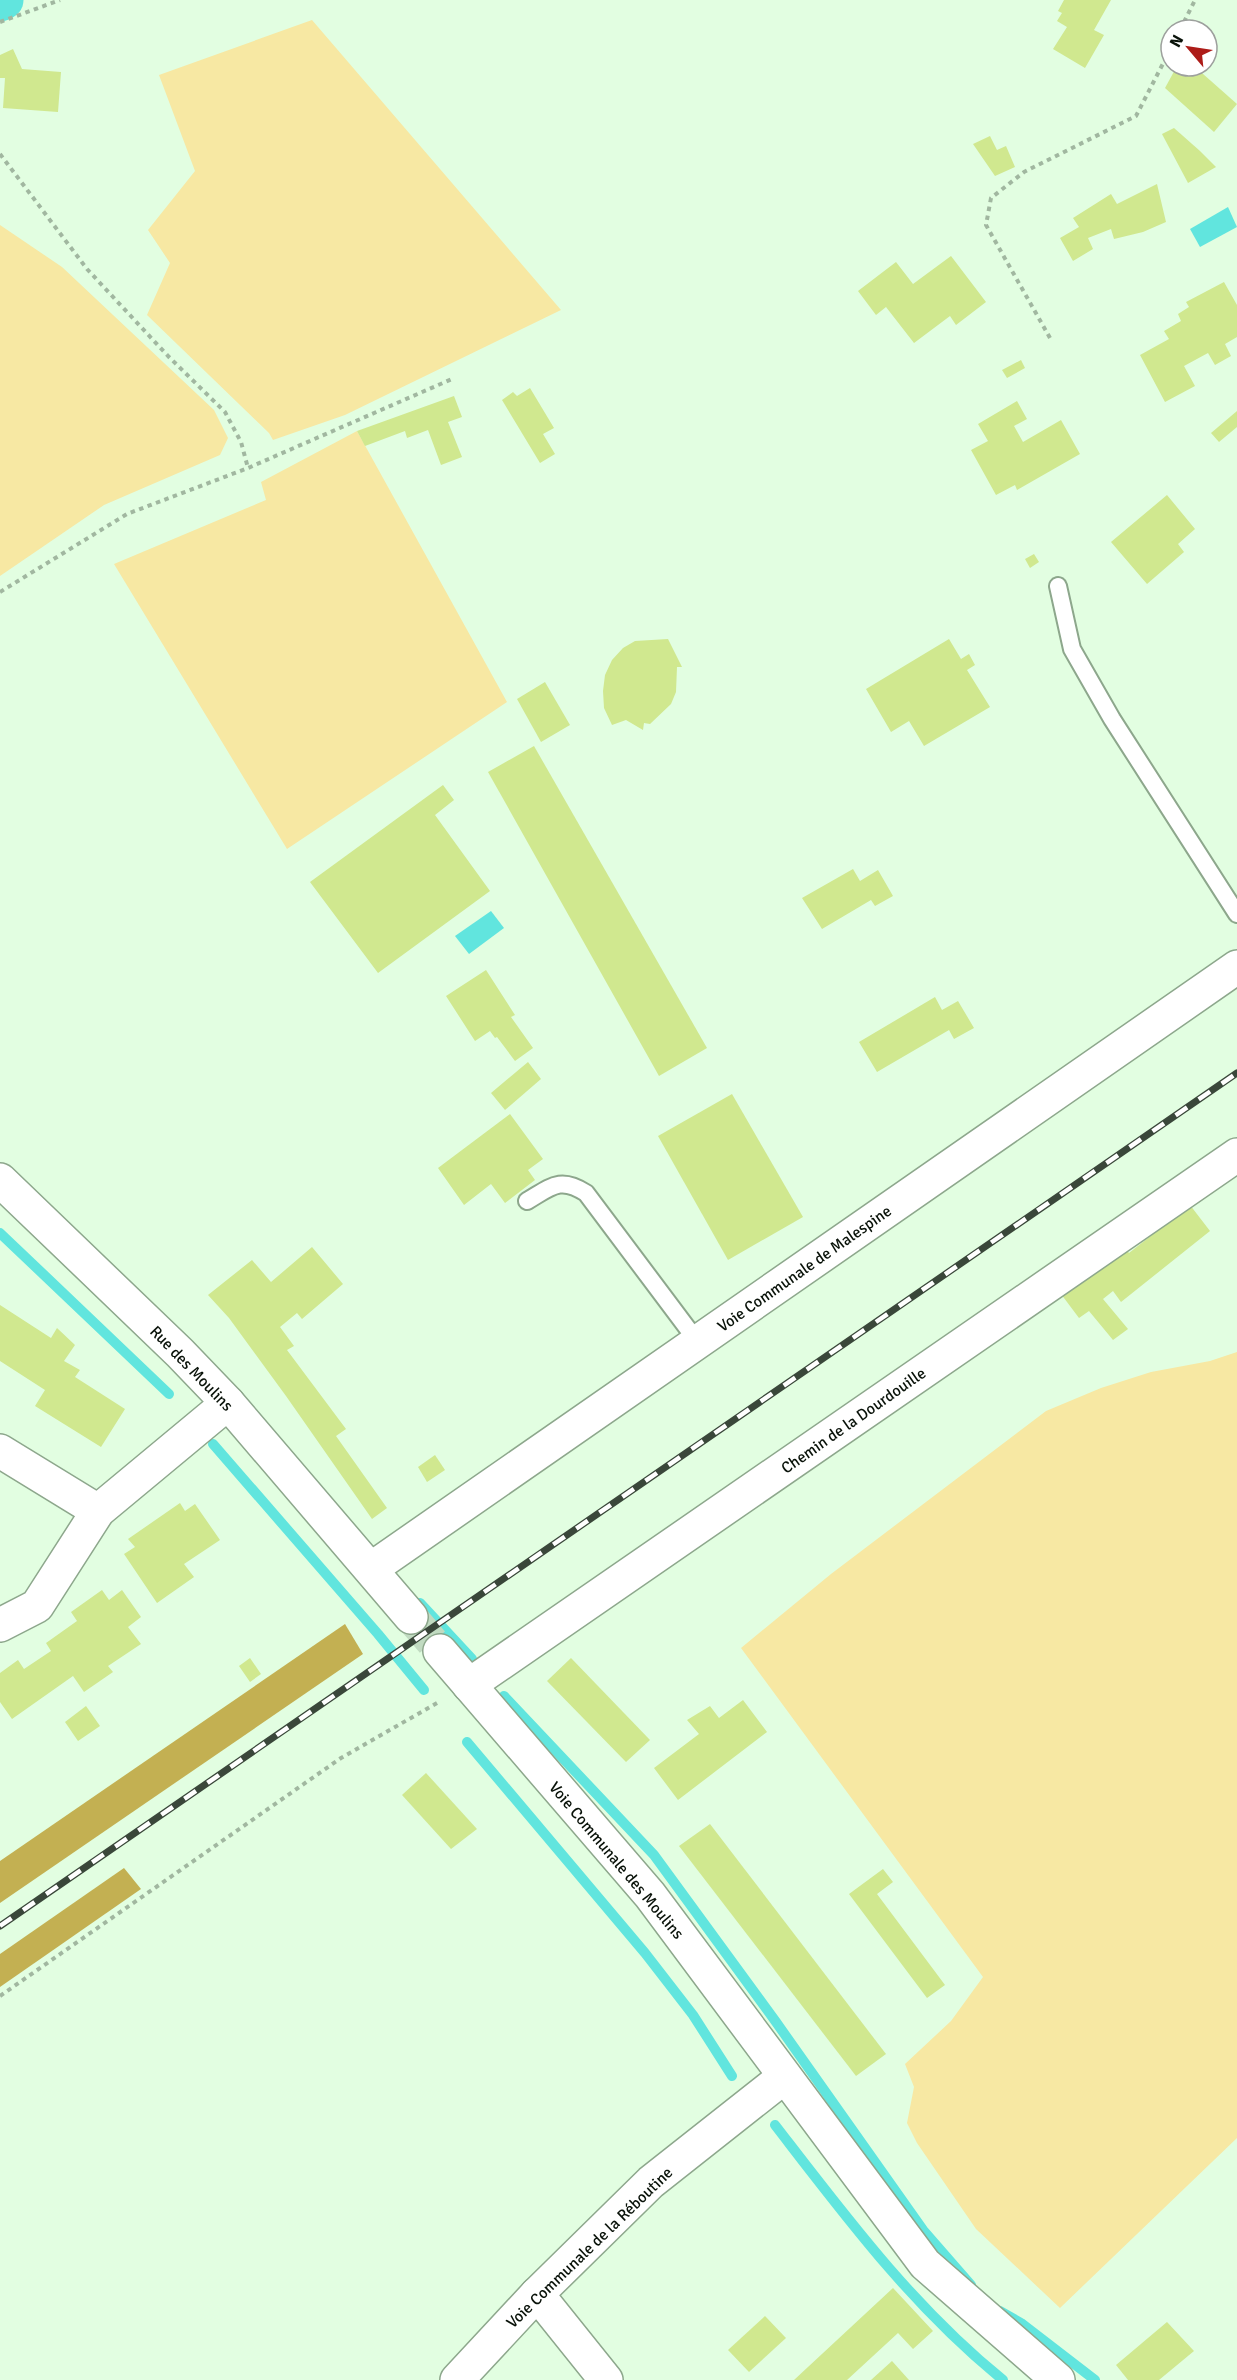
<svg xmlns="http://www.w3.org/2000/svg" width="1237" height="2380" font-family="Signika,sans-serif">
<rect width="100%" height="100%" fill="#e2fee1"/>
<g fill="#f7e8a3">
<path d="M312 20 561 310 345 415 273 440 269 433 147 315 170 263 148 230 195 171 159 75Z"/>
<path d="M0 225 62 267 214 410 228 438 220 455 104 505 0 576Z"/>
<path d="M357 431 507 702 287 849 114 564 266 500 261 482Z"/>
<path d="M1237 1352V2138L1060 2308 976 2229 917 2143 907 2123 914 2087 905 2064 951 2021 983 1977 741 1648 831 1574 1046 1411 1101 1388 1151 1372 1210 1361Z"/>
</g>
<g fill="#c3b052">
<path d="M345 1624 363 1654 0 1903V1861Z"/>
<path d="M124 1868 141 1889 0 1987V1954Z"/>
</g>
<g fill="#61e5de">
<path d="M1228 207 1237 227 1200 247 1190 229Z"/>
<path d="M491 911 504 928 469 954 455 936Z"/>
</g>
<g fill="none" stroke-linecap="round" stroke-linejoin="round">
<g stroke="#61e5de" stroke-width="10">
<path d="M0 1233 169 1394"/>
<path d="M213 1444 378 1634 424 1690"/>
<path d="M420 1603 472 1659"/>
<path d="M504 1696 654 1855 776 2022 923 2230 971 2285"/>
<path d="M467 1742 645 1953 693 2015 732 2076"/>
<path d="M775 2125C846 2217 912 2306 1003 2380"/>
<path d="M1000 2311 1021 2323 1095 2380"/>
</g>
<path stroke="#61e5de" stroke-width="39" d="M0 2 4 0"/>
</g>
<g fill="#d0e88f">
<path d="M1064 0H1111L1094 30 1104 35 1085 68 1053 49 1067 27 1057 21 1062 13 1058 11Z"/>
<path d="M13 49 22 69 61 72 58 112 3 108 5 78H0V55Z"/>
<path d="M1177 66H1194L1237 104 1214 132 1165 88Z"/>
<path d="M1174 128 1200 151 1216 167 1188 183 1162 134Z"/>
<path d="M990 136 997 150 1006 146 1015 167 995 176 973 144Z"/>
<path d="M1157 184 1166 222 1143 232 1114 239 1111 229 1088 238 1093 249 1073 261 1060 238 1079 227 1073 218 1111 194 1117 204Z"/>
<path d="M951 256 986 302 956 325 950 316 914 343 886 307 876 315 858 291 896 262 913 284Z"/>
<path d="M1224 282 1237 305V337L1225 344 1231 356 1215 365 1208 353 1184 366 1195 386 1165 402 1140 355 1169 339 1164 331 1181 321 1178 314 1189 307 1186 302Z"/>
<path d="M1021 360 1025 368 1007 378 1002 370Z"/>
<path d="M530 388 554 428 543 434 555 454 540 463 502 400 513 392 517 396Z"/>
<path d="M454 396 462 417 448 422 462 457 441 465 428 430 407 438 405 431 365 446 357 431Z"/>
<path d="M1017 401 1027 419 1014 426 1023 442 1061 420 1080 454 1017 490 1015 485 996 495 971 450 988 441 978 424Z"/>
<path d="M1237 411V427L1219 442 1211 433Z"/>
<path d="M1167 495 1195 529 1178 544 1184 552 1147 584 1111 542Z"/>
<path d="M1034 554 1039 562 1030 568 1025 559Z"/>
<path d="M668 639 682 667H677L676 692 671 704 650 724 644 723 643 730 626 720 612 725 604 708 603 691 605 675 612 660 623 648 635 641Z"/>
<path d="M949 639 961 659 969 654 975 665 967 670 990 707 924 746 909 721 891 732 866 689Z"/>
<path d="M545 682 570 725 541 742 517 699Z"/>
<path d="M534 746 707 1048 659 1076 488 772Z"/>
<path d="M443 785 454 800 435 815 490 891 378 973 310 882Z"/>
<path d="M853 869 860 881 878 870 893 896 875 906 871 900 822 929 802 898Z"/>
<path d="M486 970 515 1015 511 1017 533 1048 515 1061 497 1037 495 1038 490 1031 475 1041 446 996Z"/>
<path d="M935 997 942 1010 958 1001 974 1028 954 1039 949 1030 877 1072 859 1042Z"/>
<path d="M528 1062 541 1079 505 1110 491 1093Z"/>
<path d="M732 1094 803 1217 728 1260 658 1136Z"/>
<path d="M510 1114 543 1159 528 1170 535 1180 505 1203 491 1184 464 1205 438 1168Z"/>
<path d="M1190 1205 1210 1231 1121 1302 1113 1291 1103 1299 1128 1329 1113 1340 1089 1311 1079 1318 1058 1290 1121 1242 1129 1253Z"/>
<path d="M312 1247 343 1284 302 1319 297 1313 280 1327 294 1346 287 1350 346 1429 336 1436 387 1508 372 1519 286 1396 229 1318 208 1295 252 1260 271 1282Z"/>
<path d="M0 1305 51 1338 57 1328 75 1345 64 1361 80 1370 75 1377 125 1409 101 1447 35 1406 45 1390 0 1361Z"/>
<path d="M435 1455 445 1470 427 1482 418 1467Z"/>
<path d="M180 1503 185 1511 195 1504 220 1540 184 1564 194 1577 157 1603 124 1554 135 1547 128 1539Z"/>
<path d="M102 1590 109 1600 122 1590 141 1617 128 1627 141 1644 108 1666 113 1672 84 1692 73 1676 12 1719 0 1702V1673L18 1660 24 1669 51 1651 46 1643 77 1621 71 1612Z"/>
<path d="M250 1658 261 1674 250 1682 239 1666Z"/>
<path d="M571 1658 650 1740 626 1762 547 1681Z"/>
<path d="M743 1700 767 1732 678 1800 654 1768 699 1734 687 1720 710 1706 719 1718Z"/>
<path d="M86 1706 100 1726 78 1741 65 1722Z"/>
<path d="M426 1773 477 1829 451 1849 402 1795Z"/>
<path d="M710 1824 886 2054 856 2076 679 1846Z"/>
<path d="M883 1869 893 1882 877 1894 945 1985 927 1998 849 1894Z"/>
<path d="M893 2288 933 2331 913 2349 898 2333 847 2380H794Z"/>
<path d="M765 2316 786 2338 749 2372 728 2350Z"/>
<path d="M1167 2322 1194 2351 1159 2380H1128L1116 2365Z"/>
<path d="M892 2361 909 2380H871Z"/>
</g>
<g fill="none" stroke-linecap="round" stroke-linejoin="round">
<path stroke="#c1dbc1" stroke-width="33" stroke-dasharray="33 16" stroke-linecap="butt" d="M411 1617 440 1651"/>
<g stroke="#8da78c" stroke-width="20">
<g id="service">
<path d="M1058 586 1072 649 1112 719 1237 914"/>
<path d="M527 1201C551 1187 560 1176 586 1193L697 1341"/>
</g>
</g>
<g stroke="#8da78c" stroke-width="36">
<g id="minor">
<path d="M0 1180 180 1353 228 1403 411 1617"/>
<path d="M0 1451 98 1511"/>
<path d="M371 1569 1237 967"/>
<path d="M0 1625 37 1606 98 1511 228 1403"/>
<path d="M440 1651 650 1895 925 2264 1058 2380"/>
<path d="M469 1685 1237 1155"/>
<path d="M537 2294 606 2380"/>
<path d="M457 2380 537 2294 651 2182 784 2077"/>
</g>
</g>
<g stroke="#a1b7a0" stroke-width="4" stroke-dasharray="4.5 4.5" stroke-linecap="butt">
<path d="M0 22 60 0"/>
<path d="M1180 30 1195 0"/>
<path d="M0 154 87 269 168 356 225 412 241 442 248 468"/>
<path d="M1050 338 986 225 991 198 1024 172 1136 116 1171 48"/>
<path d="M0 592 127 514 248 468 452 379"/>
<path d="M0 1996 341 1758 437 1703"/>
</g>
<use href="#service" stroke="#fff" stroke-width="16"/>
<use href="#minor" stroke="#fff" stroke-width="33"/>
<g stroke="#3a473a" stroke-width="7">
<path id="rail" d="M0 1926 1237 1073"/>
</g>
<use href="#rail" stroke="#fff" stroke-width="4.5" stroke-dasharray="14" stroke-linecap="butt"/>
</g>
<g text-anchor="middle" stroke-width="5" stroke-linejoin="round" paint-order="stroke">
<g font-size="16" fill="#091209" stroke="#fff">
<text transform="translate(804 1268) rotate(-35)" y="6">Voie Communale de Malespine</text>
<text transform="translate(192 1368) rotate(46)" y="6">Rue des Moulins</text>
<text transform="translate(853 1420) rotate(-35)" y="6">Chemin de la Dourdouille</text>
<text transform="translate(617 1860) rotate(50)" y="6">Voie Communale des Moulins</text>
<text transform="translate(589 2247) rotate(-44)" y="6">Voie Communale de la Réboutine</text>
</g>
</g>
<g transform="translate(1189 48) rotate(299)"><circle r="28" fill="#ffffff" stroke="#9da09d" stroke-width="1.5"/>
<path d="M0-4.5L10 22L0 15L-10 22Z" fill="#ad1c18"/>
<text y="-9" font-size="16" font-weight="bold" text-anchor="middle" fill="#091209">N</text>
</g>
</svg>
